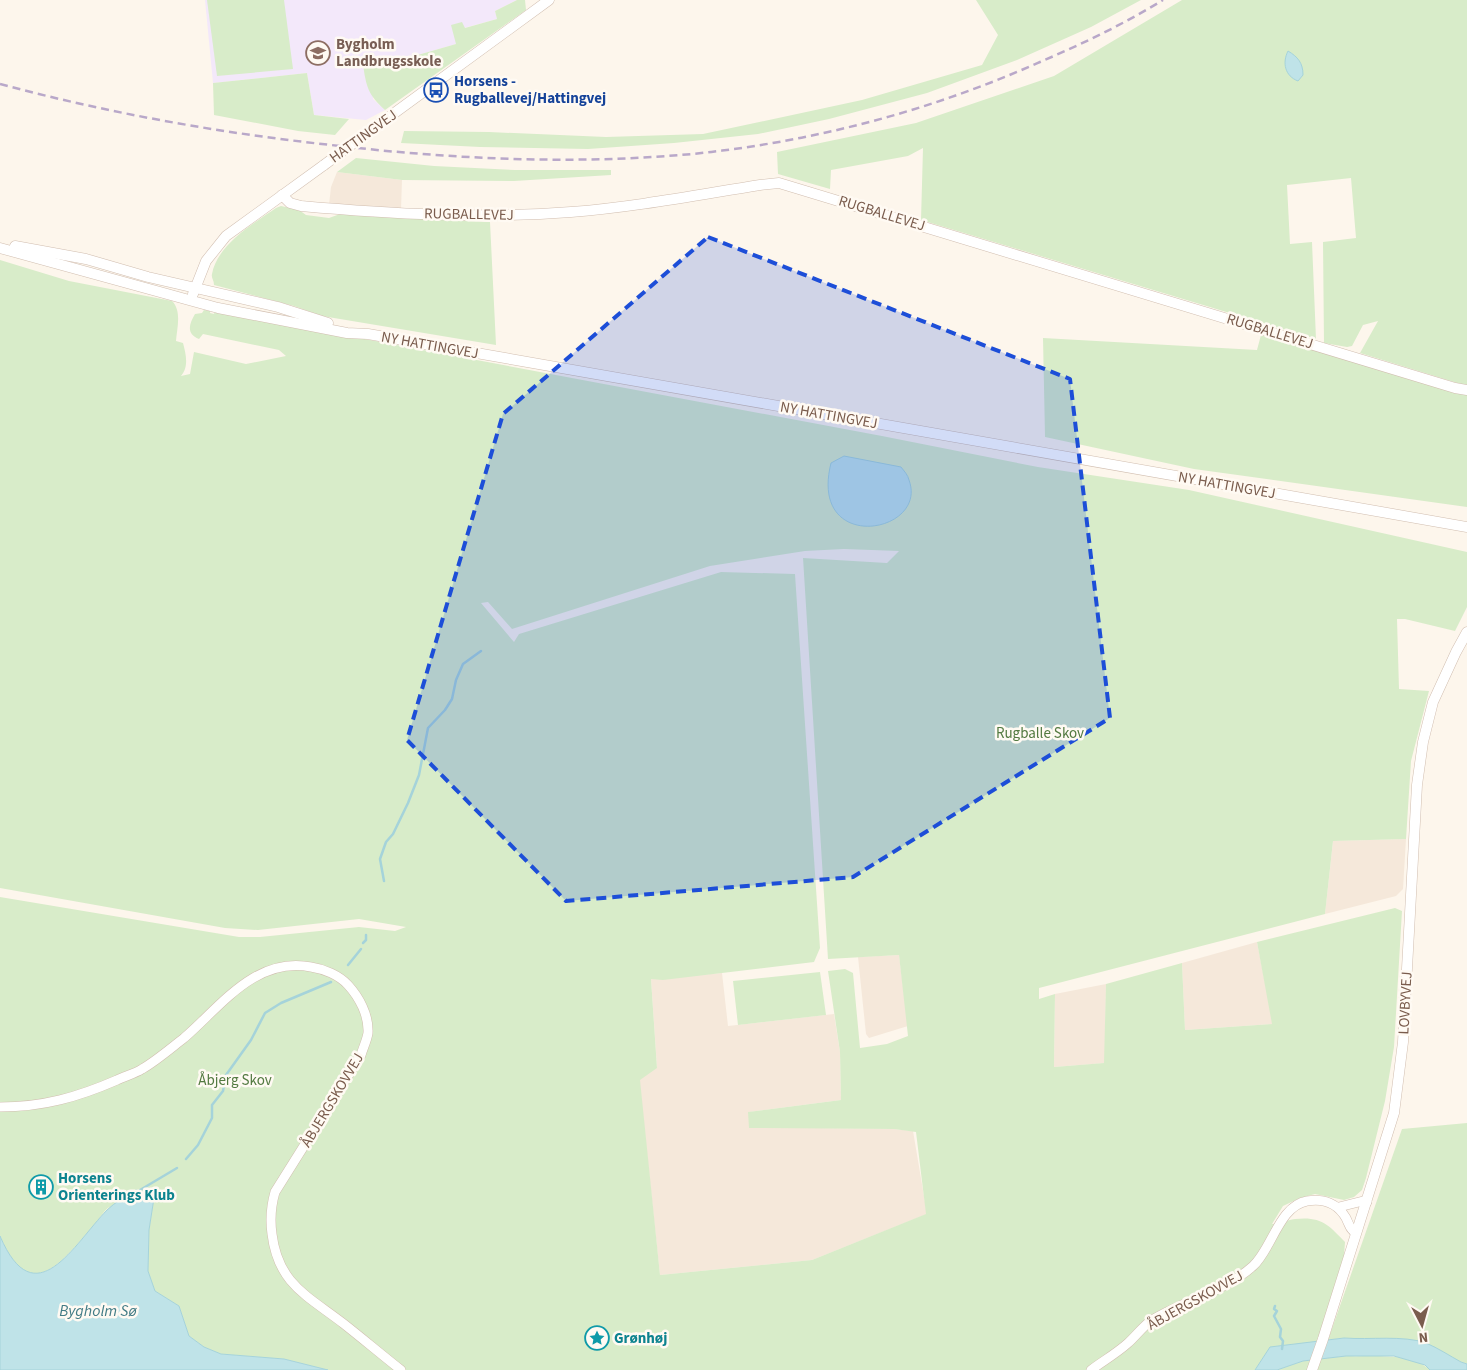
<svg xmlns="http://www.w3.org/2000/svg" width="1467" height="1370" font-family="'Source Sans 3',sans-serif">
<rect width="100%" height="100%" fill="#fdf6ec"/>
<g fill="#f5e8da">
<path d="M337 172 402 180 401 209 329 205 331 187Z"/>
<path d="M1406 839 1403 889 1396 896 1325 914 1333 841Z"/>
<path d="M1257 942 1273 1024 1185 1030 1182 963Z"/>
<path d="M899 955 908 1026 869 1038 866 1034 858 957Z"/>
<path d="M722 973 728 1026 834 1014 840 1052 841 1100 749 1112V1127L894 1129 913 1131 927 1214 812 1260 660 1275 639 1080 657 1067 651 979Z"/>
<path d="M1106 984 1105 1063 1054 1067 1055 994Z"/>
</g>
<path fill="#f3e8fa" d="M205 0H517L495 11 497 19 464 28 456 44 376 67 373 99 385 110 366 120 314 115 307 73 213 83Z"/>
<g fill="#d8ecc9" fill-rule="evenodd">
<path d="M207 0H284L293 69 217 76Z"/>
<path d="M517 0H525L526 10 385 110C368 95 366 86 363 64L374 61 376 67 456 44 451 25 462 22 465 28 497 19 495 11Z"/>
<path d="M976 0H1141L1091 27 1017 60 927 93 829 119 758 134 674 143 588 149 480 147 401 143 404 131 489 132 606 137 703 134 862 100 982 65 998 35Z"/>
<path d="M1182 0H1467V386L1360 353 1378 321 1363 325 1352 346 1347 347 1324 343 1323 242 1356 238 1351 178 1287 185 1290 244 1312 242 1316 339 921 220 923 148 908 156 831 170 830 189 778 174 777 152 916 123 1054 76Z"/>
<path d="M307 73 314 115 349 119 335 135 298 131 214 115 213 83Z"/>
<path d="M356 158 434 166 515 170H611V175L514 181 402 180 337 172Z"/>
<path d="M281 206 299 210 306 215 329 218 340 214 490 222 496 345 322 316 294 306 214 285C214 280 211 278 212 274 217 245 254 223 276 208Z"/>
<path d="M0 260 69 281 172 301C182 311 177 328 176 341L183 343C186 354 189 367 181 376L190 374 194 352 246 364 286 356 279 350 203 334 199 339C186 334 189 324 195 314L202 313 204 310 210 311V313L214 314 215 311 882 436 1038 467 1189 490 1467 552V607L1455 631 1405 619H1397L1399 689 1429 691 1411 761 1406 839 1333 841 1325 914 1039 988V999L1055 994 1054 1067 1104 1063 1106 984 1182 963 1185 1030 1272 1024 1257 942 1395 908 1402 911 1394 1047 1385 1101 1366 1178 1362 1190 1354 1197 1344 1200 1315 1194 1300 1198 1283 1206 1272 1224C1279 1224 1287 1220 1295 1219 1321 1216 1329 1225 1345 1242L1344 1256 1319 1342 1271 1347 1255 1370H328L284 1359 221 1354 204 1347 189 1336 179 1306 155 1291 148 1271 149 1230 154 1198C144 1200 115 1204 108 1208 103 1212 98 1221 93 1226 61 1263 30 1306 0 1236V897L239 937H260L359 927 395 931 406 927 359 919 258 930 225 928 0 888ZM844 549 899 551 887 563 803 558 828 959 899 955 908 1036 887 1044 860 1048 853 973 845 969 828 971 840 1052 841 1100 748 1112 749 1128 894 1129 916 1132 926 1214 812 1260 660 1275 640 1080 657 1068 651 979 663 980 814 962 820 948 795 574 721 572 519 634 514 642 481 603 488 602 512 629 710 566 805 551Z"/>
<path d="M1261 335 1467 394V507L1194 469 1045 437 1043 338 1257 350Z"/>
<path d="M820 972 826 1015 738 1025 733 981Z"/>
<path d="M1467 1123V1364L1388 1338 1365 1340 1344 1338 1328 1340 1402 1129Z"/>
<path d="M1346 1356C1372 1357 1411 1352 1430 1370H1316L1320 1359Z"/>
<path d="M1313 1360 1309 1370H1277L1303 1361Z"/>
</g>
<g fill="#bfe3e8" stroke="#a5d3da">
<path d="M1288 51C1298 57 1303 63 1303 75L1298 81C1285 76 1282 63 1288 51Z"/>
<path d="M844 456 901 467C904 471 908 475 909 480 929 534 808 555 831 463Z"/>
<path d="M136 1190 146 1192 154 1198 149 1230 148 1271 155 1291 179 1306 189 1336 204 1347 221 1354 284 1359 328 1370H0V1236C35 1318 74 1244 107 1210 115 1202 127 1196 136 1190Z"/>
<path d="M1344 1338C1370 1340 1403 1335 1426 1343 1438 1348 1450 1356 1461 1362L1467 1364V1370H1430L1425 1365 1394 1356H1346L1303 1361 1277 1370H1255L1270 1347Z"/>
</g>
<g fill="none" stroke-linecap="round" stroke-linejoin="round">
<g stroke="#a5d3da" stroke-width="2.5">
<path d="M384 881 380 859 386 842 393 834 408 803 419 775 428 728 445 710 452 699 456 680 463 664 481 651"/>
<path d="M363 943 366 940V935"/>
<path d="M348 965 361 949"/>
<path d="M186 1159 198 1145 212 1118V1105L223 1091 226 1075 251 1040 265 1013 281 1003 331 982"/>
<path d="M140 1190 177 1168"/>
<path d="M1275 1306 1274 1309 1277 1311 1274 1316 1281 1329 1280 1337 1283 1341 1282 1349"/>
</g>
<g stroke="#d1beb0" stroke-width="10">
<g id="minor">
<path d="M0 1107C43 1107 78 1097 117 1080 125 1076 134 1074 142 1069 156 1061 171 1048 184 1038 221 1006 256 956 311 967 324 969 339 975 348 985 359 997 369 1015 368 1033 367 1040 363 1048 361 1055L275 1192C271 1206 270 1220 272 1234 278 1284 308 1296 344 1324 363 1339 382 1355 401 1370"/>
<path d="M1339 1207 1363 1201 1367 1202"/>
<path d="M1091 1370C1103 1361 1117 1353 1128 1343 1136 1336 1143 1326 1152 1320 1185 1300 1224 1292 1253 1266 1272 1249 1279 1206 1307 1201 1324 1198 1338 1204 1346 1218 1349 1224 1350 1230 1356 1233"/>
</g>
</g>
<g stroke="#d1beb0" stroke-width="11">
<g id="tertiary">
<path d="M378 125 549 0"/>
<path d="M282 195 290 203 301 206C391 214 481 219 571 212 635 207 697 195 760 185L779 183 1455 388 1467 390"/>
<path d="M15 246 86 259 148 277 278 307 328 323"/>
<path d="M0 248 218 308 347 333 368 334 1467 527"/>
<path d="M193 294 206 261 226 236 324 165"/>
<path d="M1312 1370 1323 1339 1394 1113 1403 1042 1417 785 1423 742 1433 702 1456 652 1467 632"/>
</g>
</g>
<use href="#minor" stroke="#fff" stroke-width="9"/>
<use href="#tertiary" stroke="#fff" stroke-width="10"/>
<path stroke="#b9a8c9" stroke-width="2.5" stroke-dasharray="8 5" stroke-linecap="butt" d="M0 84C108 113 220 133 331 145 450 159 572 165 692 154 812 142 930 111 1040 62 1082 44 1124 24 1163 0"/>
<g stroke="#d1beb0" stroke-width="11" stroke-linecap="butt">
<path id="tertiary-bridge" d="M324 165 378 125"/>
</g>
<use href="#tertiary-bridge" stroke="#fff" stroke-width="10"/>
</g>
<path fill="#1d4ed8" fill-opacity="0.2" stroke="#1d4ed8" stroke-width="4" stroke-dasharray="10 6" stroke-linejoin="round" d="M708 237 1070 379 1110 718 853 877 566 901 407 740 503 414Z"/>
<defs>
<g id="university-ring" transform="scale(1.25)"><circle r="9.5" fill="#fffaf3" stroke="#8d6e63" stroke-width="1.5"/><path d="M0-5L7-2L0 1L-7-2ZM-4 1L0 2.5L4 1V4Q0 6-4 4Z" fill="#8d6e63"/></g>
<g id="bus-ring" transform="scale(1.25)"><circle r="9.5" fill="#fffaf3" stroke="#1a4fb4" stroke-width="1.5"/><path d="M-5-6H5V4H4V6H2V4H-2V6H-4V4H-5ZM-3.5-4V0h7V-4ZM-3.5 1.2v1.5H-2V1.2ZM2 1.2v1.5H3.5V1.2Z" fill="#1a4fb4"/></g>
<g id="building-ring" transform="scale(1.25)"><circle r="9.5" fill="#fffaf3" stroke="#0f9aa8" stroke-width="1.5"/><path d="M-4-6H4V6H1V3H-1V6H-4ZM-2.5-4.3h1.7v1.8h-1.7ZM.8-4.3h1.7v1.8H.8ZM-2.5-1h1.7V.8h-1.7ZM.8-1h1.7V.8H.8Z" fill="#0f9aa8"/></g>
<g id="sight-ring" transform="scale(1.25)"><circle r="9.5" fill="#fffaf3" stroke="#0f9aa8" stroke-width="1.5"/><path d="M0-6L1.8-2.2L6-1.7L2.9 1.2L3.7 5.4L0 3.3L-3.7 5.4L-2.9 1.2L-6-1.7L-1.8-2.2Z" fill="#0f9aa8"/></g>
</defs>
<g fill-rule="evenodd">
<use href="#university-ring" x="318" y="53"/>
<use href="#bus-ring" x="436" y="90"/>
<use href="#building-ring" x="41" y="1187"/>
<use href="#sight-ring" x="597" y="1338"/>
</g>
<g text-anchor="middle" stroke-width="5" stroke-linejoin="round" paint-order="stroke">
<g font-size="15" font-weight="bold" fill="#785e54" stroke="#fffaf3" text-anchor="start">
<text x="336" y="49">Bygholm<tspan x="336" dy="17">Landbrugsskole</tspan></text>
</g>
<g font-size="15" font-weight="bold" fill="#164399" stroke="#fffaf3" text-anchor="start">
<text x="454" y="86">Horsens -<tspan x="454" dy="17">Rugballevej/Hattingvej</tspan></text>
</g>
<g font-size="15" fill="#7a5c4d" stroke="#fffaf3">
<text transform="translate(363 136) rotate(-36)" y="5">HATTINGVEJ</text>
<text transform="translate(882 213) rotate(17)" y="5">RUGBALLEVEJ</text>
<text transform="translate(469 214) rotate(1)" y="5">RUGBALLEVEJ</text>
<text transform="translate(1270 331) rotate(17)" y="5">RUGBALLEVEJ</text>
<text transform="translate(430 345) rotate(10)" y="5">NY HATTINGVEJ</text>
<text transform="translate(829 415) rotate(10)" y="5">NY HATTINGVEJ</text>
<text transform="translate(1227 485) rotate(10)" y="5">NY HATTINGVEJ</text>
<text transform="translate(1405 1003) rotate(-87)" y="5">LOVBYVEJ</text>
<text transform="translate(332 1100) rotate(-59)" y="5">ÅBJERGSKOVVEJ</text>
<text transform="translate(1195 1300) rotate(-29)" y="5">ÅBJERGSKOVVEJ</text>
</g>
<g font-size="15" fill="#537a41" stroke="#fffaf3">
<text x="1040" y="738">Rugballe Skov</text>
<text x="235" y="1085">Åbjerg Skov</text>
</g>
<g font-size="15" font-weight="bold" fill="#0d838f" stroke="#fffaf3" text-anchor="start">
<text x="58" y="1183">Horsens<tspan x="58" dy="17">Orienterings Klub</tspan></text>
<text x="614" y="1343">Grønhøj</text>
</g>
<g font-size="16" font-style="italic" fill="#437c86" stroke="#fffaf3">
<text x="98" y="1316">Bygholm Sø</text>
</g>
</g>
<g transform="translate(1422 1325) rotate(174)" stroke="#fffaf3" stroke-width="4" paint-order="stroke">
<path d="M0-4L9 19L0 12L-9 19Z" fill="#7a5c4d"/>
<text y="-8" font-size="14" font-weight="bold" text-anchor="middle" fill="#7a5c4d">N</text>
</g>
</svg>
